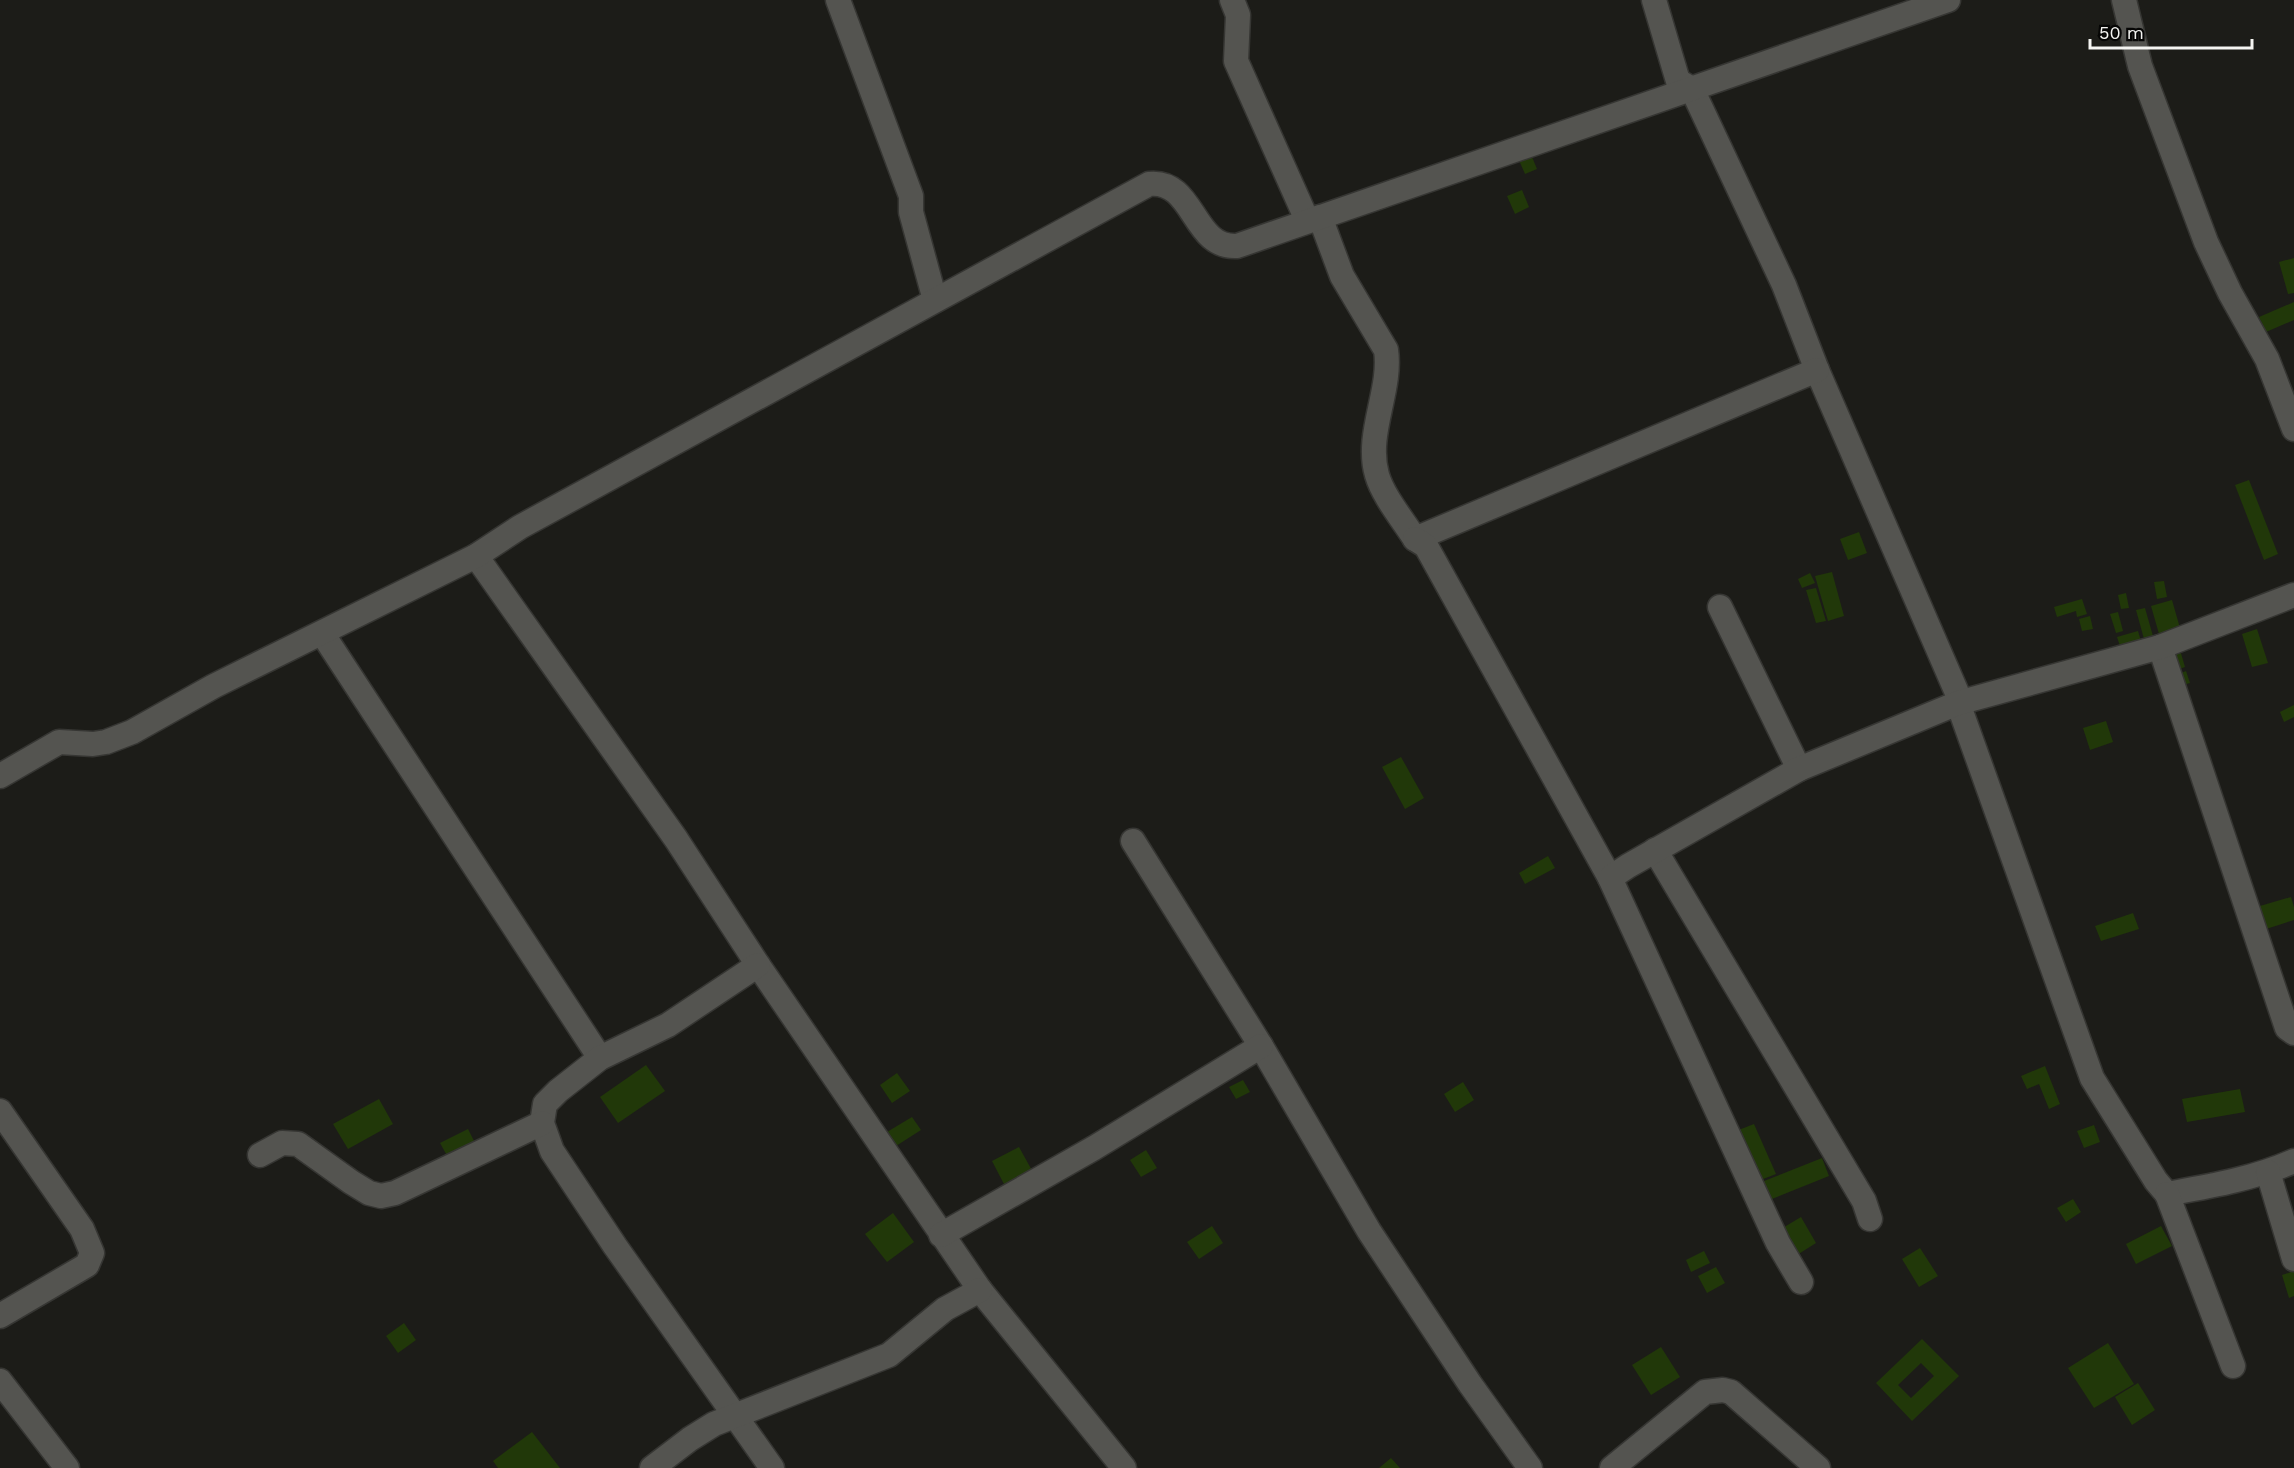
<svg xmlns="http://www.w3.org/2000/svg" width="2294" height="1468" font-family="'Work Sans',sans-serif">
<rect width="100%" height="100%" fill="#1c1c18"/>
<g fill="#213809" fill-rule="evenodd">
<path d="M1530 152 1537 169 1525 174 1518 158Z"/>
<path d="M1522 190 1529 207 1515 214 1507 196Z"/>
<path d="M2294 258V293L2288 294 2279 262Z"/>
<path d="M2294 302V320L2266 332 2259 317Z"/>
<path d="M2249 480 2278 554 2264 560 2235 485Z"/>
<path d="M1859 532 1867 553 1848 560 1840 539Z"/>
<path d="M1832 572 1844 616 1828 621 1815 576Z"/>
<path d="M1810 573 1815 583 1802 588 1798 579Z"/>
<path d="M2164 581 2167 597 2157 599 2154 582Z"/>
<path d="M1816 588 1826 621 1816 623 1806 590Z"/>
<path d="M2126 593 2129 608 2121 609 2118 595Z"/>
<path d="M2082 599 2087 614 2077 617 2076 611 2057 617 2054 607Z"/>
<path d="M2172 600 2182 635 2161 641 2151 606Z"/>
<path d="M2145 608 2153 636 2144 639 2136 610Z"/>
<path d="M2118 612 2123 631 2116 633 2110 614Z"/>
<path d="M2090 616 2093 629 2082 631 2079 619Z"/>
<path d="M2257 629 2268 663 2252 667 2242 634Z"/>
<path d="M2138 631 2141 641 2120 646 2117 637Z"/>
<path d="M2178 643 2185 667 2174 671 2167 646Z"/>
<path d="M2186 671 2190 683 2179 686 2176 675Z"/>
<path d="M2294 705V717L2284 722 2280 712Z"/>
<path d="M2106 721 2113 742 2090 750 2083 728Z"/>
<path d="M1401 757 1424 798 1405 809 1382 767Z"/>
<path d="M1548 856 1555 868 1525 884 1519 873Z"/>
<path d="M2291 897 2294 907V920L2260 931 2253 908Z"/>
<path d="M2133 913 2139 929 2101 941 2095 926Z"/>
<path d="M646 1065 665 1091 618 1123 600 1097Z"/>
<path d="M2045 1066 2060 1104 2049 1109 2039 1084 2027 1089 2021 1076Z"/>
<path d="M897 1073 910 1091 892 1103 880 1085Z"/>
<path d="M1243 1080 1250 1092 1236 1099 1229 1087Z"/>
<path d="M1463 1082 1474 1100 1455 1112 1444 1094Z"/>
<path d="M2240 1089 2245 1112 2187 1122 2182 1099Z"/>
<path d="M379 1099 393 1124 348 1149 333 1124Z"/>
<path d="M912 1117 921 1130 896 1146 887 1132Z"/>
<path d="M1754 1124 1776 1174 1758 1181 1736 1131Z"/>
<path d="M2094 1125 2100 1142 2084 1148 2077 1131Z"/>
<path d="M468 1129 477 1147 450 1161 440 1143Z"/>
<path d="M1019 1147 1034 1174 1006 1188 992 1161Z"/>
<path d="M1146 1150 1157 1168 1141 1177 1130 1160Z"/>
<path d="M1822 1158 1829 1176 1767 1201 1759 1183Z"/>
<path d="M2073 1199 2081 1212 2066 1222 2057 1208Z"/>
<path d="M893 1213 914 1242 887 1262 865 1234Z"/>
<path d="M1801 1217 1816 1243 1797 1255 1781 1229Z"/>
<path d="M1212 1226 1223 1243 1199 1259 1187 1242Z"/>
<path d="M2161 1226 2172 1246 2136 1264 2126 1244Z"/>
<path d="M1920 1248 1938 1276 1919 1287 1902 1259Z"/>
<path d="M1704 1251 1710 1263 1691 1272 1686 1260Z"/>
<path d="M1716 1267 1725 1283 1707 1293 1698 1276Z"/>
<path d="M2294 1271V1296L2289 1298 2282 1275Z"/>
<path d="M404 1323 416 1340 398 1353 386 1336Z"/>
<path d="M1922 1339 1959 1376 1912 1421 1876 1383ZM1921 1363 1934 1376 1911 1398 1898 1385Z"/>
<path d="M2108 1343 2134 1384 2094 1408 2068 1368Z"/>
<path d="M1661 1347 1680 1377 1651 1395 1632 1365Z"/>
<path d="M2138 1383 2155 1410 2132 1425 2115 1397Z"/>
<path d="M532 1432 560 1468H498L493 1461Z"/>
<path d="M1391 1458 1400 1468H1379Z"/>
</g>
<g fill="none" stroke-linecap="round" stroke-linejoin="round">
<g stroke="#363633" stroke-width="27">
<g id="minor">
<path d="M838 0 911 196V212L935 300"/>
<path d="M1232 0 1238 15 1236 61 1307 220"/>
<path d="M1654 0 1678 81 1692 89 1784 285 1817 370 1961 702"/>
<path d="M2124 0 2140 66 2206 242 2230 293 2267 359 2294 429"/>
<path d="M1320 217 1342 276 1386 350C1392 390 1365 434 1377 475 1383 496 1403 520 1415 539L1817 370"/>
<path d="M1415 539 1426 546 1610 878"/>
<path d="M476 556 676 839 758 965 980 1290 1124 1468"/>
<path d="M1720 607 1799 769"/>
<path d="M322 633 600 1058"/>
<path d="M2160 647 2287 1028 2294 1033"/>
<path d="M1958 703 2092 1078 2156 1181 2167 1194C2211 1186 2253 1179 2294 1161"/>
<path d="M0 776 59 742 93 744 106 742 132 732 214 686 476 556 520 527 1149 184C1195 179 1192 249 1237 246L1948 0"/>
<path d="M1133 841 1261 1046 1369 1231 1470 1384 1530 1468"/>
<path d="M1655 850 1864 1201 1870 1219"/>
<path d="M758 965 668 1025 600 1058 558 1091 545 1104 542 1123 552 1151 615 1246 772 1468"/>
<path d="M0 1111 82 1229 92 1253 87 1265 0 1316"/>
<path d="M260 1155 282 1143 298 1144 351 1182 369 1193 381 1196 395 1193 542 1123"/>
<path d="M2268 1172 2294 1259"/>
<path d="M2167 1194 2233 1366"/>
<path d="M941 1235 1094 1148 1261 1046"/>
<path d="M1801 1282 1778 1243 1610 878 1628 866 1799 769 1958 703 2160 647 2294 595"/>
<path d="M0 1381 67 1468"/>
<path d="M652 1468 690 1439 714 1424 889 1355 945 1309 980 1290"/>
<path d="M1612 1468 1705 1392 1723 1390 1731 1392 1818 1468"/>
</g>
</g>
<use href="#minor" stroke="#545450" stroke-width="24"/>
</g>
<path d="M2090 39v9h162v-9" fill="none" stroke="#f4f4f1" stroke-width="3"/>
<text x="2099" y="39" font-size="18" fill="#f4f4f1" stroke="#060605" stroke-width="4.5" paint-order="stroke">50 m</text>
</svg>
